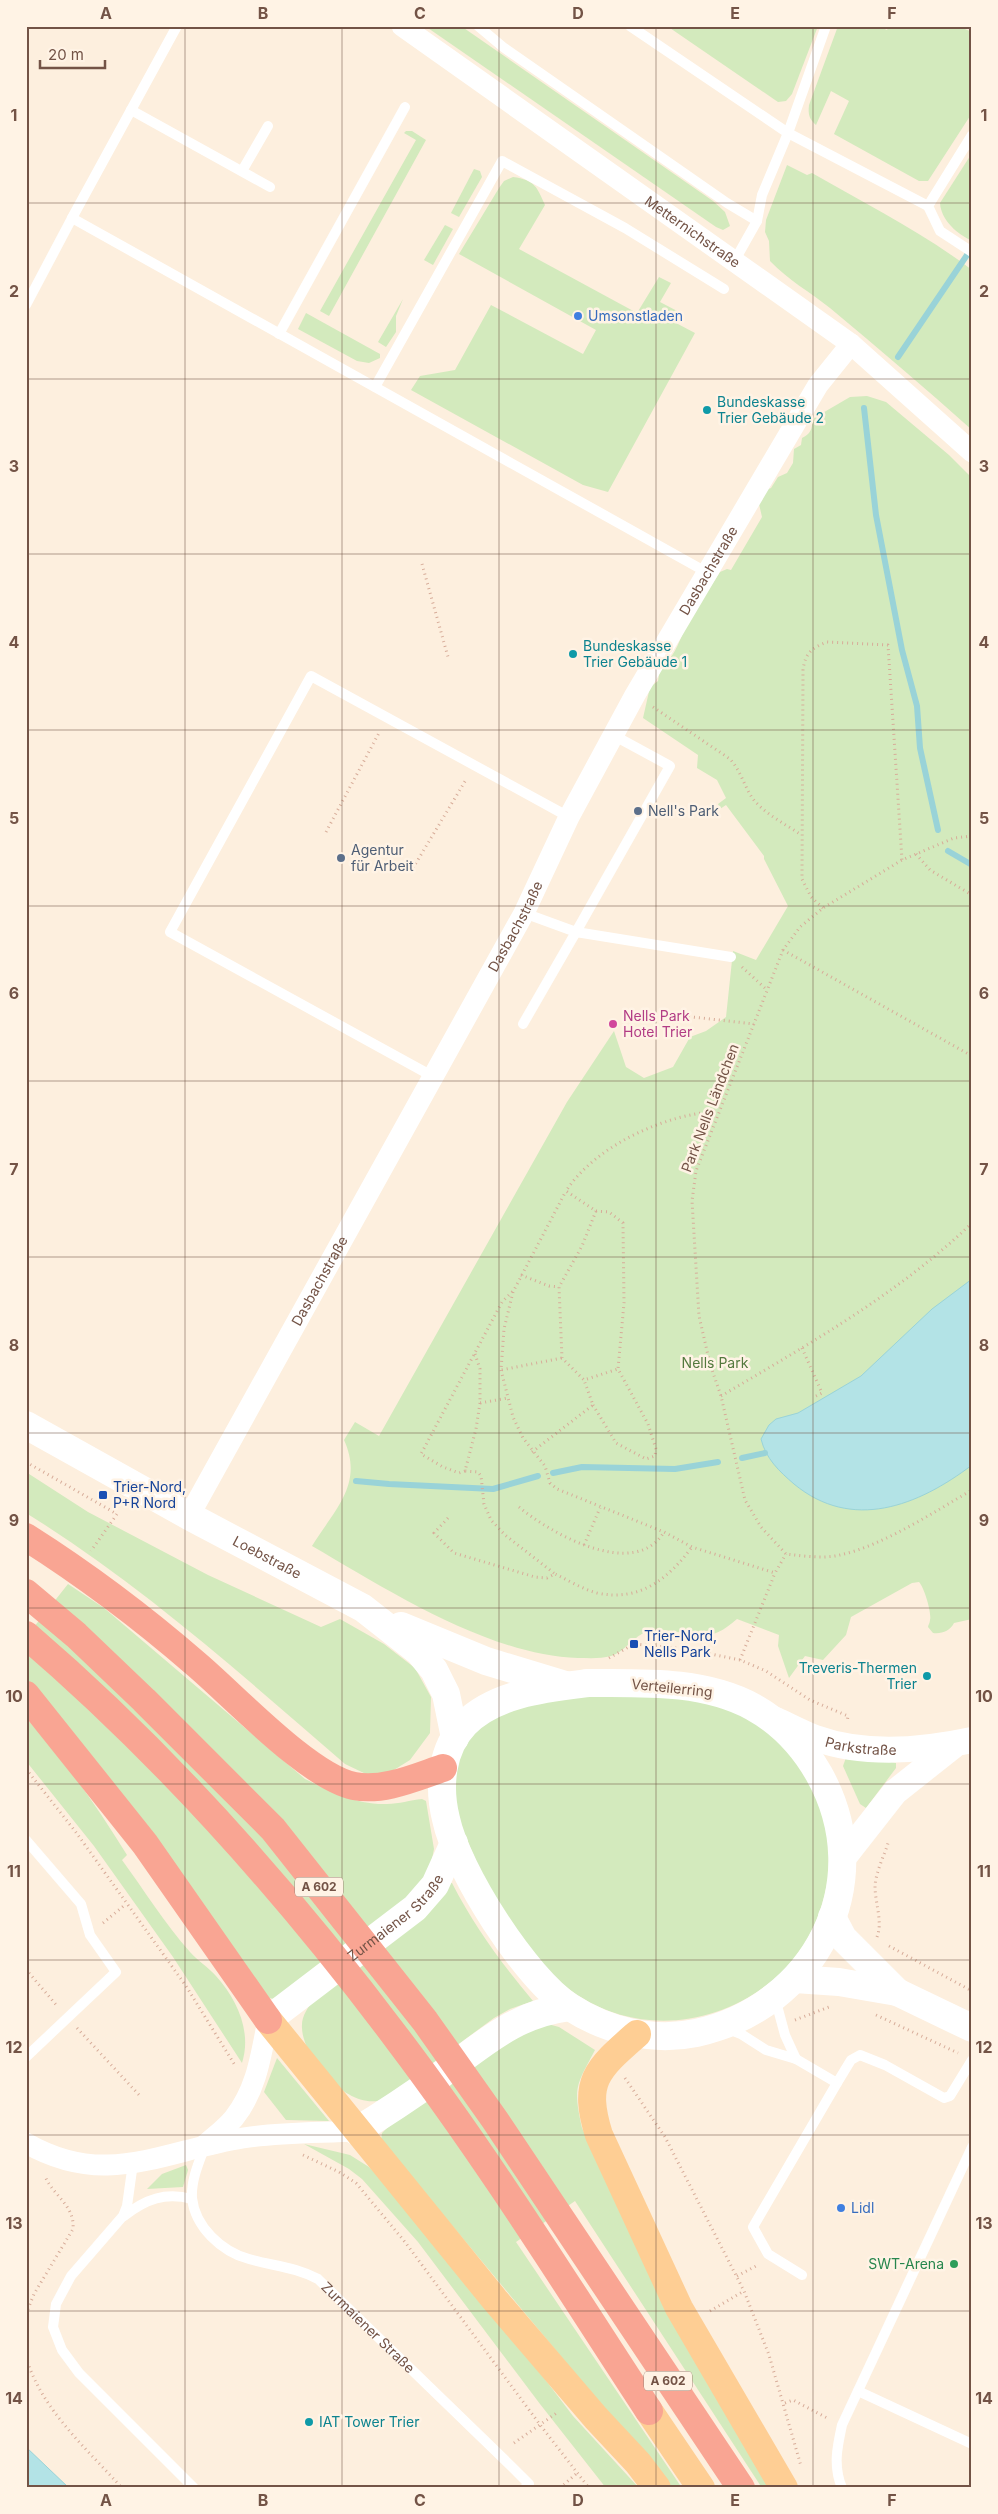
<svg xmlns="http://www.w3.org/2000/svg" width="998" height="2514" font-family="Inter,sans-serif">
<rect width="100%" height="100%" fill="#fdefde"/>
<g fill="#d3eabd">
<path d="M425 26H461L713 201 725 212 730 226 723 230 716 227Z"/>
<path d="M667 26H818L792 94 786 101 778 102Z"/>
<path d="M838 26H878L887 30 889 26H958L972 32V113L928 181H919L834 134 849 101 831 91 816 125C809 119 808 114 809 105Z"/>
<path d="M406 131H412L426 140 329 316 320 311 416 140 404 133Z"/>
<path d="M972 153V241C957 234 941 220 940 203Z"/>
<path d="M787 165 807 175 812 173C866 204 922 232 972 270V430C925 388 878 348 830 308 810 292 788 280 770 261L769 241 765 232 766 220Z"/>
<path d="M474 169 480 171 482 177 459 217 451 213Z"/>
<path d="M513 177C535 180 537 187 545 205L519 249 637 313 659 277 671 283 660 302 681 313 676 323 695 333 608 492 583 485 411 390 420 376 455 370 491 305 583 354 596 330 459 254 499 188 504 181Z"/>
<path d="M445 225 453 229 433 265 424 260Z"/>
<path d="M403 299 396 316V332L386 347 378 342Z"/>
<path d="M306 313 380 354V358L369 363 357 361 298 329Z"/>
<path d="M867 396 886 402 949 455 972 478V1619L954 1623C950 1631 942 1634 933 1633L928 1627C928 1625 930 1623 930 1620 932 1613 924 1587 919 1582L912 1583 851 1617 846 1635 823 1660 805 1656 789 1678 778 1646 779 1635 737 1619C711 1642 703 1635 671 1631 665 1630 658 1629 652 1630 635 1633 627 1651 611 1656 601 1659 588 1658 578 1658 488 1655 388 1590 312 1546 335 1509 364 1484 344 1440L355 1422 379 1436 567 1102 614 1031 626 1067 644 1078 673 1067 690 1037 706 1031 726 1017 733 951 756 960 788 906 764 859V856L726 805 720 809 718 804 726 798 717 780 697 768 698 755 643 718 650 687 658 681 660 669C675 655 677 647 685 628 694 608 709 590 720 572L727 569 731 570 762 517 759 504 766 490 771 488 778 477 787 473 793 463 794 449 801 445 802 438C813 433 811 427 814 418L850 397Z"/>
<path d="M26 1472 88 1512 208 1575 321 1627 340 1619 384 1644 415 1668 431 1697 430 1733 410 1760 389 1773 368 1775 345 1764C243 1676 141 1584 26 1513Z"/>
<path d="M68 1584 104 1608 305 1779C332 1792 357 1805 387 1804 399 1804 410 1800 422 1799L426 1801 434 1849 430 1869 421 1887 274 1999 269 1998C191 1889 115 1778 26 1678V1637Z"/>
<path d="M614 1694C643 1696 674 1696 703 1701 763 1712 813 1767 826 1826 837 1875 820 1933 784 1970 730 2023 646 2039 579 1996 528 1964 487 1890 465 1835 461 1825 455 1813 454 1803 452 1777 458 1749 477 1731 509 1699 571 1698 614 1694Z"/>
<path d="M26 1718C65 1759 97 1807 127 1855L122 1860C144 1890 165 1924 190 1952 198 1961 208 1967 216 1976 237 1999 252 2032 242 2063L173 1957 94 1846 26 1761Z"/>
<path d="M848 1752 896 1763V1768L866 1808 860 1804 843 1766Z"/>
<path d="M448 1883H452C474 1926 502 1964 533 2001L510 2009 494 2018 384 2099C350 2113 303 2059 302 2028 301 2016 308 2008 314 1999Z"/>
<path d="M544 2023 559 2027 595 2050C576 2086 573 2087 582 2128L669 2313 777 2488H762L575 2201 516 2242 682 2488H666L633 2443 381 2140 382 2133 397 2118 511 2034Z"/>
<path d="M277 2058 329 2121 286 2120 264 2092Z"/>
<path d="M304 2144 350 2155 369 2167 391 2189 499 2319 573 2416 639 2488H606L540 2404 418 2242 362 2179 349 2169Z"/>
<path d="M186 2165 188 2170 183 2187 147 2189 162 2174Z"/>
</g>
<g fill="#b3e3e6" stroke="#99d3d8">
<path d="M972 1279V1465C918 1506 852 1532 794 1484 779 1471 766 1459 761 1439L769 1425 776 1419 798 1413 861 1376 932 1309Z"/>
<path d="M26 2447 69 2488H26Z"/>
</g>
<g fill="none" stroke-linecap="round" stroke-linejoin="round">
<g stroke="#99d3d8" stroke-width="6">
<path d="M898 357 967 255"/>
<path d="M864 408 876 515 902 650 917 706 920 748 938 830"/>
<path d="M948 851 972 865"/>
<path d="M742 1458 765 1453"/>
<path d="M553 1473 582 1467 675 1469 718 1462"/>
<path d="M356 1481 389 1484 493 1489 538 1476"/>
</g>
<g stroke="#d7ac99" stroke-width="3" stroke-dasharray="1 4" stroke-linecap="butt">
<path d="M422 564 448 657"/>
<path d="M653 707 730 759C741 771 744 786 753 799 765 814 785 824 800 834"/>
<path d="M326 832 380 731"/>
<path d="M972 836 954 838 902 860 823 908 800 927 783 950 696 1171 692 1201 699 1316 710 1364 721 1396 745 1500 761 1527 786 1554C803 1556 823 1559 840 1555 882 1546 934 1512 972 1490"/>
<path d="M916 854 930 870 972 895"/>
<path d="M413 868 467 778"/>
<path d="M823 908 811 897 802 879 803 670C805 654 811 648 827 642L888 645 902 860"/>
<path d="M783 950 972 1056"/>
<path d="M742 967 767 990"/>
<path d="M684 1016 754 1024"/>
<path d="M596 1211 582 1246 559 1287 562 1358 584 1380 618 1369"/>
<path d="M521 1275 549 1286 559 1287"/>
<path d="M513 1292 504 1329 501 1370 562 1358"/>
<path d="M802 1348 822 1393 816 1396"/>
<path d="M475 1354 480 1369V1403L508 1398"/>
<path d="M501 1370 513 1417 523 1438 545 1466 550 1483 557 1489 664 1532 692 1547 775 1573 786 1554"/>
<path d="M721 1396C809 1344 898 1294 972 1223"/>
<path d="M480 1403 476 1429 465 1471 478 1472 481 1476 484 1504 491 1520 505 1535 555 1574"/>
<path d="M593 1405 616 1443 646 1459 655 1456 656 1449 648 1424 618 1369 624 1303 623 1223 609 1212 596 1211 566 1191C596 1145 666 1114 719 1111"/>
<path d="M532 1452 593 1405 584 1380"/>
<path d="M26 1462 117 1514 91 1551"/>
<path d="M465 1471 459 1473 443 1467 421 1454 502 1302 514 1290 566 1191"/>
<path d="M519 1507C550 1533 634 1581 664 1532"/>
<path d="M448 1518 434 1533 454 1553 535 1577 547 1578 555 1574C568 1580 582 1589 597 1593 640 1602 668 1579 692 1547"/>
<path d="M584 1545 600 1508"/>
<path d="M609 1658 634 1644 686 1649 740 1660 766 1671 810 1700 848 1716 847 1722"/>
<path d="M740 1660 775 1573"/>
<path d="M26 1769 75 1831 186 1986 236 2067"/>
<path d="M103 1923 126 1904"/>
<path d="M877 1937C883 1922 875 1903 875 1886 876 1871 885 1854 889 1840"/>
<path d="M889 1946 972 1991"/>
<path d="M29 1973 58 2007"/>
<path d="M876 2015 958 2053"/>
<path d="M795 2020 829 2007"/>
<path d="M77 2028 141 2097"/>
<path d="M625 2078 665 2137 744 2291 769 2355 801 2466"/>
<path d="M303 2155 339 2172 356 2183 405 2242 541 2426 589 2488"/>
<path d="M737 2276 758 2265"/>
<path d="M710 2311 744 2291"/>
<path d="M26 2314 34 2294 73 2229C75 2205 53 2196 45 2176"/>
<path d="M26 2357C41 2409 87 2449 122 2488"/>
<path d="M785 2403 793 2400 829 2419"/>
<path d="M514 2443 558 2412"/>
<path d="M560 2488 577 2473"/>
</g>
<g stroke="#fff" stroke-width="10">
<path d="M177 26 72 218 708 573"/>
<path d="M478 26 503 47 727 203 757 221"/>
<path d="M630 26 788 133 928 206 972 135"/>
<path d="M131 110 270 187"/>
<path d="M242 171 268 126"/>
<path d="M928 206 940 231 972 252"/>
<path d="M735 260 757 221 762 195 788 133 826 26"/>
<path d="M26 305 72 218"/>
<path d="M279 334 405 107"/>
<path d="M375 387 502 161 625 228 724 289"/>
<path d="M524 913 576 932 670 766 613 735"/>
<path d="M523 1024 576 932 731 957"/>
<path d="M432 1076 170 932 311 676 569 817"/>
<path d="M26 1840 81 1904 90 1935 116 1972 26 2057"/>
<path d="M775 1998 785 2035 796 2059"/>
<path d="M726 2028 741 2034 766 2050 796 2059 837 2083 851 2060 860 2055 885 2065 944 2098 950 2096 972 2060"/>
<path id="s1" d="M205 2146C199 2162 191 2180 192 2198 195 2227 222 2252 249 2259 273 2266 296 2267 318 2279L512 2467 529 2484 525 2488"/>
<path d="M133 2163 127 2206 123 2216 71 2276 56 2304 53 2327 62 2350 79 2373 194 2488"/>
<path d="M124 2216C146 2199 165 2192 192 2199"/>
<path d="M802 2275 768 2254 753 2227 837 2083"/>
<path d="M858 2391 972 2444"/>
<path d="M842 2488C833 2466 837 2448 842 2425L972 2147"/>
</g>
<g stroke="#fff" stroke-width="21">
<path id="s2" d="M402 26 851 344 972 452"/>
<path id="s3" d="M189 1516 524 913 569 817 635 695 818 385 851 344"/>
<path d="M26 2143C106 2189 162 2151 243 2138 280 2132 318 2133 356 2131"/>
<path d="M205 2145C215 2136 226 2128 234 2118 257 2089 261 2055 268 2020"/>
</g>
<g stroke="#fff" stroke-width="26">
<path id="s4" d="M776 1720C789 1726 802 1733 815 1738 865 1756 921 1751 972 1740"/>
<path d="M844 1857 895 1792 953 1746"/>
</g>
<g stroke="#fff" stroke-width="28">
<path id="s5" d="M26 1425 189 1516 363 1608 419 1652 434 1670 446 1694 455 1738"/>
<path d="M401 1626 486 1661 565 1685"/>
<path d="M588 1683C642 1683 704 1680 753 1707 782 1723 803 1746 819 1774 880 1883 815 2007 696 2033 653 2042 607 2031 570 2007 526 1979 457 1871 446 1819 438 1787 441 1749 465 1724 495 1693 548 1688 588 1683Z"/>
<path d="M832 1917 843 1938 897 1992"/>
<path d="M795 1979 839 1982 897 1992 972 2028"/>
<path id="s6" d="M268 2020 415 1908 435 1885 454 1843"/>
<path d="M356 2131C386 2113 414 2094 442 2074 485 2043 515 2014 569 2007"/>
</g>
<g stroke="#fece94" stroke-width="28">
<path d="M268 2020 495 2300 596 2418 638 2463 657 2488"/>
<path d="M637 2034C597 2069 582 2081 599 2135L679 2308 784 2488"/>
<path d="M649 2411 701 2488"/>
</g>
<g stroke="#f9a593" stroke-width="28">
<path d="M26 1537C86 1575 143 1618 196 1664 235 1697 308 1776 354 1786 383 1792 416 1777 443 1768"/>
<path d="M26 1593 76 1635 144 1700 273 1829 425 2021 495 2120 741 2488"/>
<path d="M26 1635C166 1755 289 1894 399 2041 489 2160 568 2287 649 2411"/>
<path d="M26 1695 145 1844 268 2020"/>
</g>
</g>
<path fill="none" stroke="#735346" stroke-width="1" stroke-opacity="0.55" d="M185 26V2488M342 26V2488M499 26V2488M656 26V2488M813 26V2488M26 203H972M26 379H972M26 554H972M26 730H972M26 906H972M26 1081H972M26 1257H972M26 1433H972M26 1608H972M26 1784H972M26 1960H972M26 2135H972M26 2311H972"/>
<g fill="#3f7fe0" stroke="#fff3e5" stroke-width="2">
<circle cx="578" cy="316" r="5"/>
<circle cx="841" cy="2208" r="5"/>
</g>
<g fill="#0f9aa8" stroke="#fff3e5" stroke-width="2">
<circle cx="707" cy="410" r="5"/>
<circle cx="573" cy="654" r="5"/>
<circle cx="927" cy="1676" r="5"/>
<circle cx="309" cy="2422" r="5"/>
</g>
<g fill="#5c6f8a" stroke="#fff3e5" stroke-width="2">
<circle cx="638" cy="811" r="5"/>
<circle cx="341" cy="858" r="5"/>
</g>
<circle fill="#d1479c" stroke="#fff3e5" stroke-width="2" cx="613" cy="1024" r="5"/>
<g fill="#1a4fb4" stroke="#fff3e5" stroke-width="2">
<rect x="98" y="1490" width="10" height="10" rx="2.5"/>
<rect x="629" y="1639" width="10" height="10" rx="2.5"/>
</g>
<circle fill="#2e9e5b" stroke="#fff3e5" stroke-width="2" cx="954" cy="2264" r="5"/>
<g text-anchor="middle" stroke-width="5" stroke-linejoin="round" paint-order="stroke">
<g fill="#fff3e5" stroke="#9d8376" stroke-width="1">
<rect x="295" y="1877.5" width="48" height="19" rx="4"/>
<rect x="644" y="2371.5" width="48" height="19" rx="4"/>
</g>
<g font-size="12" font-weight="bold" fill="#735346">
<text x="319" y="1891">A 602</text>
<text x="668" y="2385">A 602</text>
</g>
<g font-size="14" fill="#735346" stroke="#fff3e5">
<text dy="5" stroke="none"><textPath href="#s2" startOffset="356">Metternichstraße</textPath></text>
<text dy="5" stroke="none"><textPath href="#s3" startOffset="1079">Dasbachstraße</textPath></text>
<text dy="5" stroke="none"><textPath href="#s3" startOffset="674">Dasbachstraße</textPath></text>
<text transform="translate(710 1108) rotate(-69)" y="5">Park Nells Ländchen</text>
<text dy="5" stroke="none"><textPath href="#s3" startOffset="269">Dasbachstraße</textPath></text>
<text dy="5" stroke="none"><textPath href="#s5" startOffset="275">Loebstraße</textPath></text>
<text transform="translate(672 1688) rotate(6)" y="5">Verteilerring</text>
<text dy="5" stroke="none"><textPath href="#s4" startOffset="90">Parkstraße</textPath></text>
<text dy="5" stroke="none"><textPath href="#s6" startOffset="164">Zurmaiener Straße</textPath></text>
<text dy="5" stroke="none"><textPath href="#s1" startOffset="284">Zurmaiener Straße</textPath></text>
</g>
<g font-size="14" fill="#366cbe" stroke="#fff3e5" text-anchor="start">
<text x="588" y="321">Umsonstladen</text>
<text x="851" y="2213">Lidl</text>
</g>
<g font-size="14" fill="#0d838f" stroke="#fff3e5" text-anchor="start">
<text x="717" y="407">Bundeskasse<tspan x="717" dy="16">Trier Gebäude 2</tspan></text>
<text x="583" y="651">Bundeskasse<tspan x="583" dy="16">Trier Gebäude 1</tspan></text>
<text x="917" y="1673" text-anchor="end">Treveris-Thermen<tspan x="917" dy="16">Trier</tspan></text>
<text x="319" y="2427">IAT Tower Trier</text>
</g>
<g font-size="14" fill="#4e5e75" stroke="#fff3e5" text-anchor="start">
<text x="648" y="816">Nell's Park</text>
<text x="351" y="855">Agentur<tspan x="351" dy="16">für Arbeit</tspan></text>
</g>
<g font-size="14" fill="#b23c85" stroke="#fff3e5" text-anchor="start">
<text x="623" y="1021">Nells Park<tspan x="623" dy="16">Hotel Trier</tspan></text>
</g>
<g font-size="14" fill="#54793e" stroke="#fff3e5">
<text x="715" y="1368">Nells Park</text>
</g>
<g font-size="14" fill="#164399" stroke="#fff3e5" text-anchor="start">
<text x="113" y="1492">Trier-Nord,<tspan x="113" dy="16">P+R Nord</tspan></text>
<text x="644" y="1641">Trier-Nord,<tspan x="644" dy="16">Nells Park</tspan></text>
</g>
<g font-size="14" fill="#27864d" stroke="#fff3e5" text-anchor="end">
<text x="944" y="2269">SWT-Arena</text>
</g>
</g>
<rect width="998" height="2514" fill="none" stroke="#fff3e5" stroke-width="55"/>
<path d="M40 60v8h65v-8" fill="none" stroke="#735346" stroke-width="2.5"/>
<text x="48" y="60" font-size="15" fill="#735346" stroke="#fff3e5" stroke-width="4" paint-order="stroke">20 m</text>
<rect x="28" y="28" width="942" height="2458" fill="none" stroke="#735346" stroke-width="2"/>
<g font-size="16" text-anchor="middle" font-weight="bold" fill="#735346">
<text x="106" y="19">A</text>
<text x="263" y="19">B</text>
<text x="420" y="19">C</text>
<text x="578" y="19">D</text>
<text x="735" y="19">E</text>
<text x="892" y="19">F</text>
<text x="14" y="121">1</text>
<text x="984" y="121">1</text>
<text x="14" y="297">2</text>
<text x="984" y="297">2</text>
<text x="14" y="472">3</text>
<text x="984" y="472">3</text>
<text x="14" y="648">4</text>
<text x="984" y="648">4</text>
<text x="14" y="824">5</text>
<text x="984" y="824">5</text>
<text x="14" y="999">6</text>
<text x="984" y="999">6</text>
<text x="14" y="1175">7</text>
<text x="984" y="1175">7</text>
<text x="14" y="1351">8</text>
<text x="984" y="1351">8</text>
<text x="14" y="1526">9</text>
<text x="984" y="1526">9</text>
<text x="14" y="1702">10</text>
<text x="984" y="1702">10</text>
<text x="14" y="1877">11</text>
<text x="984" y="1877">11</text>
<text x="14" y="2053">12</text>
<text x="984" y="2053">12</text>
<text x="14" y="2229">13</text>
<text x="984" y="2229">13</text>
<text x="14" y="2404">14</text>
<text x="984" y="2404">14</text>
<text x="106" y="2506">A</text>
<text x="263" y="2506">B</text>
<text x="420" y="2506">C</text>
<text x="578" y="2506">D</text>
<text x="735" y="2506">E</text>
<text x="892" y="2506">F</text>
</g>
</svg>
